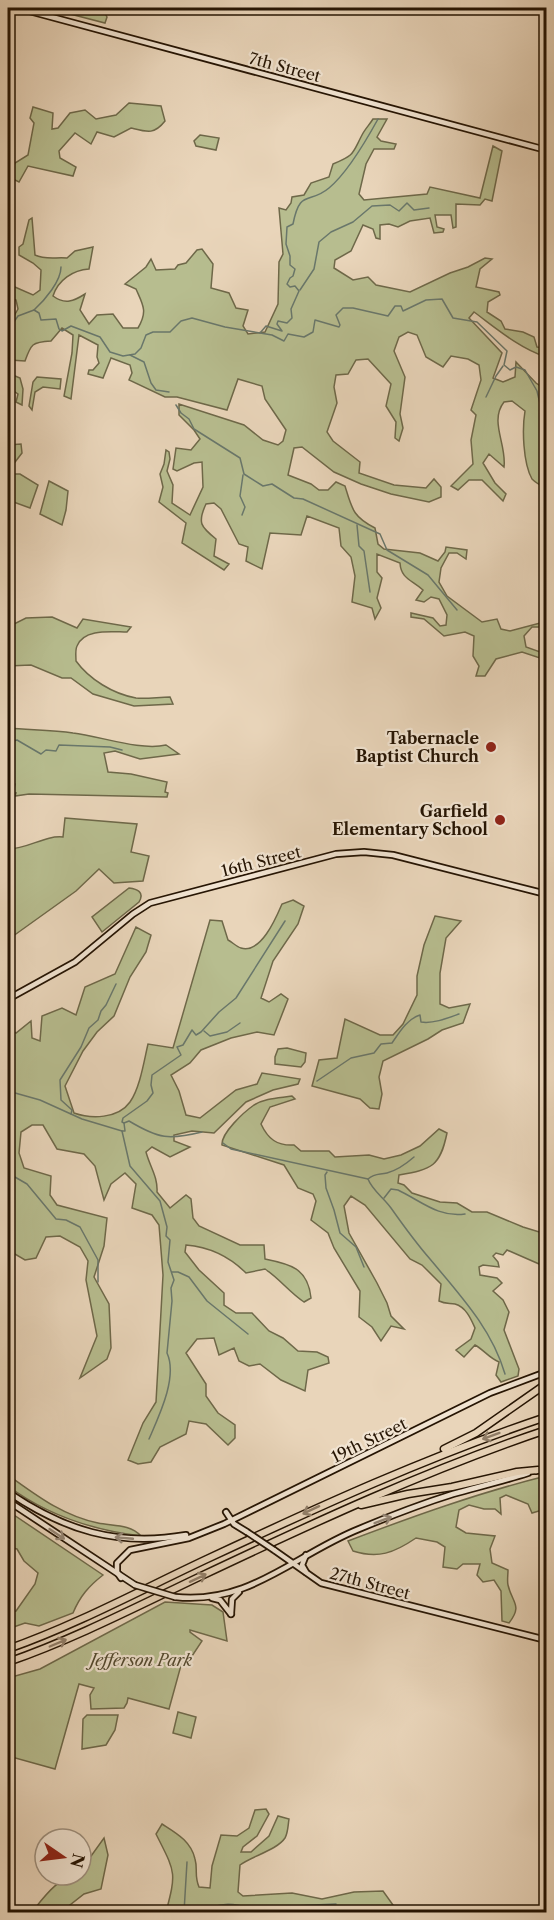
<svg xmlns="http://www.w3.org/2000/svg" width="554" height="1920" font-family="'Libre Caslon Text',serif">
<rect width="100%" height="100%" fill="#e9d5ba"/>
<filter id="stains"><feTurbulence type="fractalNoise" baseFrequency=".00333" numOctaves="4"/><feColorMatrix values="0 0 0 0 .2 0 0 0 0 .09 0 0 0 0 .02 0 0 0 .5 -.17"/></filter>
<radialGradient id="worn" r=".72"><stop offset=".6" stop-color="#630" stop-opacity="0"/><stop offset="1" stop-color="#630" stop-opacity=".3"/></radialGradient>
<g fill="#b7bd8f" stroke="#6e6849" stroke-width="1.5">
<path d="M47 8H102L107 17 105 23Z"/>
<path d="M129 103 161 106 165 121C154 135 147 132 131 128L114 137 97 132 91 144 75 133 59 151 60 158 76 167 73 176 28 166 19 182 9 177 15 163 28 155 34 123 30 118 33 107 53 113 52 129 58 128 70 113 85 110 96 119 116 115Z"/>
<path d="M373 119H387L377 137 381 141 396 144 394 149H374L366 164 359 194 364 200 427 194 430 187 480 198 493 146 502 151 492 201 485 199 480 205 456 204V227L453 228 451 215H435L437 227 444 229 443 232 434 233 430 218 410 221 398 227 389 224 380 225V239L376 238 373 229 363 225 351 251 335 260 334 268 353 280 368 277 376 285 410 292 450 273 468 267 485 258 492 259 480 269 476 287 499 292 500 295 488 302 487 312 501 321 505 329 523 332 534 337 537 347 546 348V357C519 348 497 329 474 312L469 318 502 353 493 378 503 382 515 377 516 362 536 383 546 390V414L544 426 546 438V493L544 487C540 485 535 482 532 479 523 463 522 429 525 411L512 401 504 402C489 421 507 445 504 467L489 454 483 463 495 483 506 494 503 501 482 480H469L458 490 451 486 473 464 471 440 476 415 471 410 481 380 479 365 468 359 451 356 443 367 426 357 417 335 408 332 399 337 394 351 405 377 400 414 403 428 399 441 395 438 396 422 386 406 391 384 368 359 356 360 348 374 336 375 334 387 337 403 327 432 333 441 360 462 359 473 394 485 426 488 434 479 441 487V497L429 502 391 494 361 484 334 472 302 447 294 448 288 475 311 484 319 490H328L336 482 345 486C352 509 353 517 375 528L378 544 384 549 420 553 438 561 445 552 446 547 467 550 466 559 457 553H449L441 568 439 582 447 596 482 622 497 619 501 629 510 631 544 622V627H532L524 636 526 647 540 652 546 649V660L522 652 496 659 485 676H476L479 666 473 656 474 636 465 632 444 636 424 619 411 617V613L433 618 440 626 446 625 447 615 439 599 431 597 424 602 416 600 423 590C412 580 401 579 400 563L377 554V572L382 578 377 598 381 608 375 619 372 608 352 602 355 576 351 557 341 546 339 528 307 516 301 535 270 533 262 569 246 561 248 547 239 544 221 509 214 503 206 504C197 523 201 527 216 539L214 556 229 564 224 570 182 543 186 523 159 502 163 487 160 474 164 464 166 450 169 452 170 459 167 471 173 485 172 503 190 515 203 487 202 462 194 463 177 471 173 469 176 448 191 450 200 439 194 430 179 415V404L244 425 263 440 278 445 283 441 286 430 265 399 262 386 238 379 227 410 177 397H165L129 380 132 373 130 365 111 358 103 378 88 374 89 370H93L99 363 97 357 98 345 79 335 71 399 64 396 72 353 73 335 62 328 51 341C32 342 31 344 25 361L10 360 8 353V318L14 316 18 309 16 300 8 296V284L33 295 40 290 41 270 33 263 19 255V247L23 244 29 220 32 218 35 255C45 260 56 257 67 258L75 251 93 247 89 269C73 270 58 280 53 296 65 305 74 301 85 294L80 310 89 324 97 315 113 314 123 328H138C148 311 143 305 136 289L125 284 146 267 151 259 156 270 175 269 178 265 186 263 197 250 202 249 213 264 211 288 229 293 236 308 248 310 243 326 248 334 265 332 278 304 279 262 283 254 279 208 286 210 291 203 292 197 304 195 311 183 329 177 333 164C355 155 352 154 362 135 365 129 370 124 373 119Z"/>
<path d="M200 135 219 138 216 150 196 146 194 141Z"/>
<path d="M8 373 20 378 23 389 22 405 16 402 18 394 8 387Z"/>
<path d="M37 377 61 379 60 389 43 387 35 392 32 410 29 406 33 382Z"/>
<path d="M21 444 22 453 12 466V474H20L38 485 30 508 8 500V445Z"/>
<path d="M49 481 68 491 66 510 62 525 40 514Z"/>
<path d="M52 617 77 628 83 619 131 627 127 632C112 632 84 628 77 646 75 650 76 657 76 661 89 679 113 694 136 698 147 699 159 697 170 697L173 704 134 706 93 694 71 678H62L31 665 8 666V627L26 618Z"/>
<path d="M8 728C29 730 52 730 73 733 100 736 140 751 166 745L179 754 140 759 115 751 104 753 108 772 131 774 167 782 165 792 168 793 167 797 29 794 15 796 16 793H13L15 784 8 782Z"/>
<path d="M65 818 137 824 131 852 149 856 143 881 114 883 99 869 76 891 9 939 8 937V849C28 849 45 835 63 837Z"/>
<path d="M129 888C137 889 145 892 139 902L102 932 92 917Z"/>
<path d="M293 900 304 906 298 924 273 961 261 998 269 1002 281 994 288 999 274 1035 257 1032 231 1038 201 1050 190 1063 171 1075 179 1091 186 1115 200 1118 236 1090 257 1084 262 1073 300 1079 298 1084 273 1090 246 1102 214 1133 192 1131 174 1135V1141L190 1147 170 1157 152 1147 146 1152C150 1167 158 1177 157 1192L170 1208 186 1195 191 1199 193 1218 199 1226 240 1245H264L265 1259C290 1264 308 1268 311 1298L304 1302C289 1292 280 1279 265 1269L246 1273C229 1256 210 1247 186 1245L185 1252 199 1270 224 1293V1305L236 1313H252L269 1331 283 1338 298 1351 317 1352 328 1357 329 1363 308 1370 305 1391 281 1380 260 1364 249 1366 239 1361 234 1348 219 1355 214 1338 197 1339 186 1353 206 1384V1396L218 1413 235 1425V1438L228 1445 206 1424 189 1421 186 1434 160 1447 151 1462 138 1464 128 1460 143 1423 156 1402 163 1275 159 1225 152 1215 132 1208 136 1184 125 1173 111 1184 104 1200 95 1166 84 1154 57 1149 43 1125H32L21 1132 19 1153 24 1168 51 1176 50 1195 57 1205 107 1218 104 1246 94 1277 109 1304 111 1348 107 1359 80 1378 97 1336 86 1280 88 1261 80 1247 60 1236 46 1237 36 1258 25 1260 8 1250V1029L16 1033 31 1021 32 1038 40 1041 42 1016 62 1008 76 1015 85 987 115 974 136 927 151 935 146 952 130 977 114 1016 97 1032 83 1051 65 1086 74 1113C91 1119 118 1119 130 1102 140 1088 144 1061 148 1044L173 1048 210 920 222 921 228 940C232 942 237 947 241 948 261 954 276 918 282 904Z"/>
<path d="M435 916 461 921 446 938 440 973V1004L449 1008 470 1004 463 1023 442 1030 428 1039 383 1061 379 1077 382 1094 379 1109 370 1108 360 1099 312 1086 319 1060 337 1058 345 1019 380 1035H393L403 1024 417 995V976L424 945Z"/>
<path d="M287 1048 306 1053 305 1062 301 1067 275 1064V1057L278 1049Z"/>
<path d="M292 1096 295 1099 270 1107 261 1124C268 1139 277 1146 294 1145L301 1151H329L335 1157 369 1155 384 1159 401 1155 420 1146 439 1129 447 1133C440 1167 432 1169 399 1175L398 1183 404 1185 412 1193 440 1202 457 1203 472 1212H487L523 1227 546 1234V1267L507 1250 503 1255 496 1253 493 1256 498 1262 499 1267 483 1265 479 1267 480 1275 497 1278 502 1283 493 1291 503 1300 509 1312 504 1330 519 1369 518 1376 501 1382 496 1375 499 1362C489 1358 484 1350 475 1345L464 1357 456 1350 471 1339 475 1328C471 1319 466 1307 455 1304 449 1303 445 1304 439 1301L441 1284 422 1265 410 1259 365 1205 351 1196 344 1206 349 1233 377 1283 387 1303 391 1316 404 1329 391 1326 381 1341 372 1327 359 1317 360 1291 334 1248 328 1233 311 1220 316 1201 313 1194 298 1188 284 1165 222 1145C221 1133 244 1112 254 1105 265 1098 279 1098 292 1096Z"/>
<path d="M8 1475C36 1495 63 1516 98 1523 113 1526 130 1524 141 1536 92 1530 48 1516 8 1486Z"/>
<path d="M546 1476V1512L542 1510 532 1513 528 1504 506 1495 500 1498 501 1514 495 1509H484L469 1505 459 1510 456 1527 466 1533 495 1536 490 1549 492 1563 508 1570C508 1575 507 1581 508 1585 512 1603 523 1605 509 1623L502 1621 501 1591 494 1580 483 1582 477 1575 480 1564H463L457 1569 443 1567 445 1547 437 1542 416 1538C394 1553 378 1559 353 1551L348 1541C414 1516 478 1493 546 1476Z"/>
<path d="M8 1511 103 1575C89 1586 80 1596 73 1613L39 1626 25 1623 8 1629V1613L16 1611 35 1584 38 1573 24 1561 17 1549 8 1547Z"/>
<path d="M165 1602 212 1605 223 1612 227 1641 190 1630V1632L202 1641 190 1659 184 1661 183 1658 169 1709 128 1698 127 1703 124 1708 91 1709 90 1695 94 1688 79 1684 55 1769 8 1756V1678L40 1669Z"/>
<path d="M178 1712 196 1717 191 1738 173 1733Z"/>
<path d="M87 1715H118L115 1730 106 1745 82 1749 83 1719Z"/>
<path d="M266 1809 269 1814 257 1836 243 1847 241 1852H251L269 1836 278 1816 289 1819C288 1825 288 1833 285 1838 277 1850 252 1856 240 1865L238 1892 243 1896 292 1893 322 1899 354 1892 383 1891 393 1905V1912L367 1909 330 1912H166C177 1871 175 1872 156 1834L162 1824C176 1833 191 1841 195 1859 198 1869 194 1875 199 1887L210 1888 212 1866 221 1835 237 1836 249 1828 255 1810Z"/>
<path d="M104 1838 108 1855 101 1889 84 1894 61 1912H32C44 1897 59 1875 81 1875V1870Z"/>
</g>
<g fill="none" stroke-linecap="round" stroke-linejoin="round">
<g stroke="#69776b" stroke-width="1.5">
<path d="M300 290 314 269 319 242 331 232 353 222 372 206 390 205 399 211 407 203 414 210 429 208"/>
<path d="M34 310C45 300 61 281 61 267"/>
<path d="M8 325 11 326 18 316 34 310 39 313 41 320 56 319 59 329 62 331 71 326 100 337 110 352 123 356 135 354 141 348 146 335 153 332H170L181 321 192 318 225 327 272 335 284 341 288 334 304 337 313 332 315 320 339 327 340 325 336 315 343 308H353L388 316 395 306H401L403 311 426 300 442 299 453 318 477 322 507 351 504 365 510 370 516 367 525 370 537 391 542 412 540 422 542 473"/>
<path d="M260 333 266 326 282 331 277 324 278 321 287 323 292 318 291 309 299 291 295 286 290 287 287 284 290 278 293 276 295 269 290 265V256L286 244 287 227 293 224C300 188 309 205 329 188 347 173 367 139 378 119"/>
<path d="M130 355 144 362 151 383 156 390 169 392"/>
<path d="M486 397 496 376 503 366"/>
<path d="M176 405 181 413 189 419 194 429 240 458 244 474 263 486 272 484 294 498 303 499 380 534 387 550 428 575 457 610"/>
<path d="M8 481 9 486"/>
<path d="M242 515 245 507 240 496 243 475"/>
<path d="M357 525 359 546 364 551 370 592"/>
<path d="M8 743 17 740 41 754 46 750 56 751 59 745 110 747 122 750"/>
<path d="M204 1031 210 1036 227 1032 240 1023"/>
<path d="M317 1081 351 1058 374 1053 381 1044 392 1043C399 1033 407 1019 420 1015L421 1022C433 1024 448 1018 459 1014"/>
<path d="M8 1091 40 1100 82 1119 122 1131H125L124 1123 129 1121C159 1139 169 1140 202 1132"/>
<path d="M71 1114 72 1110 61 1100 60 1080 81 1047 89 1028 98 1020 101 1011 106 1005 116 984"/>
<path d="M124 1123 122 1122 123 1118 147 1101 153 1093 151 1085 152 1075 181 1055 177 1047 183 1045 192 1030 196 1035 201 1032 219 1012 236 998 285 921"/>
<path d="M122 1131 130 1166 160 1201 167 1227 166 1236 170 1240 168 1262 174 1280 171 1288 172 1301 167 1353C178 1377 159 1416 149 1439"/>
<path d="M223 1143 231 1149 368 1179C372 1190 384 1198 391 1208 403 1225 416 1243 430 1259 460 1295 492 1329 505 1374"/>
<path d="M327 1172 325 1175 326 1188 334 1210 340 1233 356 1247 364 1267"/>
<path d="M8 1173 27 1184 56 1219 66 1220 80 1227 98 1260V1282"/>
<path d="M368 1179C375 1173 379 1175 387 1173 398 1170 406 1164 414 1157"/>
<path d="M384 1198 391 1189 398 1190C421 1201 439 1218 465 1214"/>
<path d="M172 1272H178L189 1277 207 1301 248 1334"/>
<path d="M184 1912 187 1862"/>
<path d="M204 1912C217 1902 234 1903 248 1908L336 1904"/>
</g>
<g stroke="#251403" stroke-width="8">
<g id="secondary">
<path d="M18 8 546 150"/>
<path d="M8 999 75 962 133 914 150 903 336 854 364 852 393 855 546 894"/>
<path d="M536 1471 546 1468"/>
<path d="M8 1492C64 1530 117 1547 186 1535"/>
<path d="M8 1501 135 1585"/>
<path d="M226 1512 234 1524 247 1532"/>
<path d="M274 1550 321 1583 546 1640"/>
<path d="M306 1572 302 1565 306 1555"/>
<path d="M121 1578 117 1572V1563L130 1550 189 1538 224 1524 490 1393 546 1372"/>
<path d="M175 1597C250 1605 294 1555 359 1529 390 1516 421 1504 453 1494 478 1487 503 1481 528 1473"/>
<path d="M212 1598 220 1600 231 1614"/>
<path d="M231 1614 232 1599 239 1592"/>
</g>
</g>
<g stroke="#251403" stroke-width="9">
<g id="highway">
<path d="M444 1449 476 1433 546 1384"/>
<path d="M361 1505 408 1494 452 1487 517 1472 538 1470"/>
<path d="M8 1649C76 1625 141 1590 207 1559 318 1507 429 1456 546 1417"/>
<path d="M8 1662C74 1639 136 1607 199 1577 313 1523 427 1470 546 1430"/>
</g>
</g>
<use href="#secondary" stroke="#f1e4d2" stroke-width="4.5"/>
<use href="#highway" stroke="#e9d5ba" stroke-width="6"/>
<g stroke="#251403" stroke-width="8" stroke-linecap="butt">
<g id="secondary-bridge">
<path d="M247 1532 274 1550"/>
<path d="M135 1585 175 1597"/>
</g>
</g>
<use href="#secondary-bridge" stroke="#f1e4d2" stroke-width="4.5"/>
</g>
<defs><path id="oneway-shaft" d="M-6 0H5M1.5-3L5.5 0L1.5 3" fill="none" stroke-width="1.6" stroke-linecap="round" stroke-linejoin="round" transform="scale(1.5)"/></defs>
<g stroke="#917e68">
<use href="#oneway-shaft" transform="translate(491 1436) rotate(160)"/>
<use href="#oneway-shaft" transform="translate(311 1510) rotate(155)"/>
<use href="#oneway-shaft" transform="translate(198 1578) rotate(-25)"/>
<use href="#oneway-shaft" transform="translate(58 1643) rotate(-23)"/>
</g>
<g stroke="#958675">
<use href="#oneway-shaft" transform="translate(383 1520) rotate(-21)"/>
<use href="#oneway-shaft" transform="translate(57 1534) rotate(34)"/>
<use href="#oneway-shaft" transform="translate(124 1538) rotate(-175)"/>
</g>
<g fill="#8f2418" stroke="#f1e4d2" stroke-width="2">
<circle cx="491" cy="747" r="6"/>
<circle cx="500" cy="820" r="6"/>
</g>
<g text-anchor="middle" stroke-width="4.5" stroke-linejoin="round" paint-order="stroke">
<g font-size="16" fill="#251403" stroke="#f1e4d2">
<text transform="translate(285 67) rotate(15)" y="6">7th Street</text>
<text transform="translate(261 861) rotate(-14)" y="6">16th Street</text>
<text transform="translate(369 1440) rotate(-26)" y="6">19th Street</text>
<text transform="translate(370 1583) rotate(15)" y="6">27th Street</text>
</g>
<g font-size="16" font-weight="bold" fill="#251403" stroke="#f1e4d2" text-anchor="end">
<text x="479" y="744">Tabernacle<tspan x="479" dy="18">Baptist Church</tspan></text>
<text x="488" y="817">Garfield<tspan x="488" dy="18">Elementary School</tspan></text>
</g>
<g font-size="16" font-style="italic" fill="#51472d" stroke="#f1e4d2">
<text x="141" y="1666">Jefferson Park</text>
</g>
</g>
<rect width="554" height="1920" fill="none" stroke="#e9d5ba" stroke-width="30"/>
<rect x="9" y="9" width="536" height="1902" fill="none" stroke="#251403" stroke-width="3"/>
<rect x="15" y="15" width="524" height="1890" fill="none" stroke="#251403" stroke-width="1.5"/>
<g transform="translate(63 1857) rotate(104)"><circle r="28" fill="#f1e4d2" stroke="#9f917f" stroke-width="1.5"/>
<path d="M0-4.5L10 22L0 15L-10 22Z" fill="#8f2418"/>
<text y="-9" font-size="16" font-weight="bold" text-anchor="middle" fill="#251403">N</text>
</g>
<rect width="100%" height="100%" filter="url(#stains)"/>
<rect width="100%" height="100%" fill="url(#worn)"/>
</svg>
